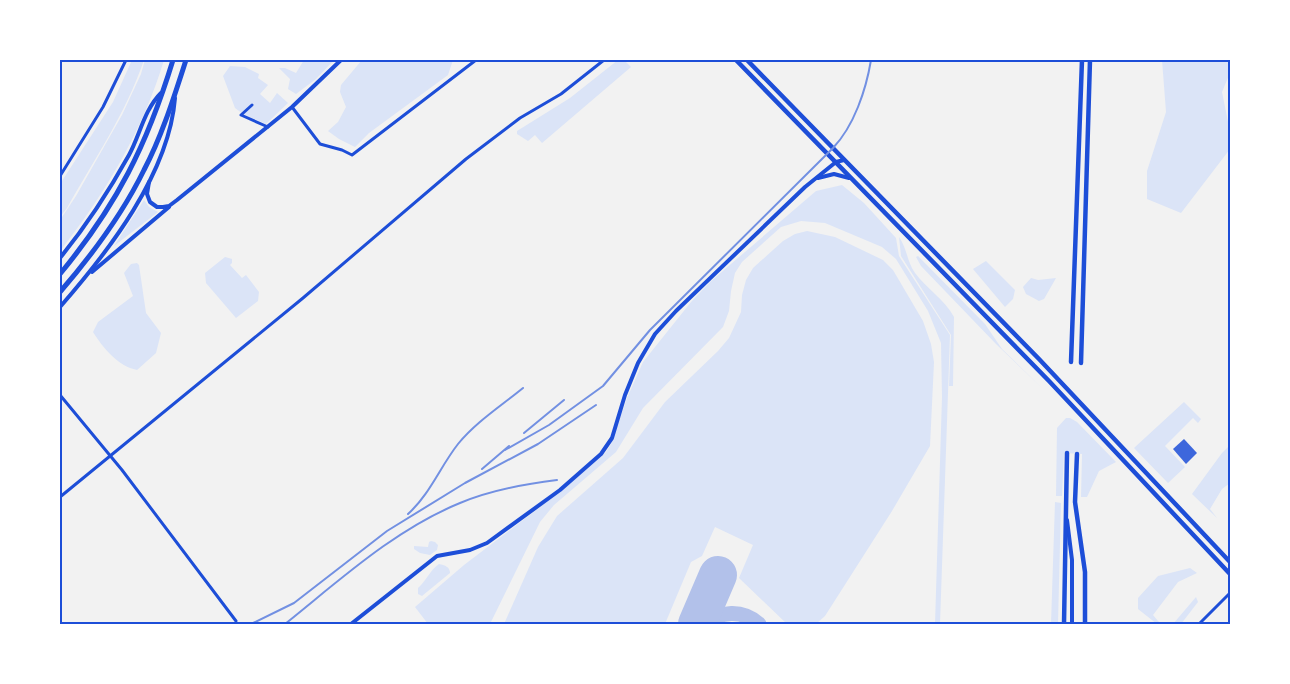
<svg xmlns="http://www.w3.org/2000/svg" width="1290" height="684" font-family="'Source Serif 4',serif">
<rect width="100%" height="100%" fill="#f2f2f2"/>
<g fill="#dbe4f7">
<path d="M132 60H144C126 113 94 160 67 208L60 217V184L113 102Z"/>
<path d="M145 60H164C143 130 105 194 60 251V220L76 196 122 115 141 74Z"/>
<path d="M304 60H334L316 79 296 94 288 89 290 79 279 68H285L296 73Z"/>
<path d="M362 60H453L448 75 369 133 355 147 339 139 328 131 338 122 346 107 340 92 341 85Z"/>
<path d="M618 60H624L631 67 542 143 535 135 528 141 517 134V131L570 98Z"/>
<path d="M1162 60H1230V73L1222 92 1230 132V149L1181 213 1147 199V171L1166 112Z"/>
<path d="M230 66 245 67 259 74 258 78 268 85 260 94 270 103 277 93 288 103 266 124 243 114 235 108 223 76Z"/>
<path d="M842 185 864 203 896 238 899 256 950 335 940 624H935L942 397 941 343 928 311 896 259 882 247 825 223 801 221 781 227 742 262 735 273 731 291 729 311 723 327 643 408 616 452 554 505 540 522 490 624H428L415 607 464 565 560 492 606 452 611 444 627 398 643 362 691 302 710 282 816 191Z"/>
<path d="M144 200 149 207 158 212 114 246Z"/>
<path d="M807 231 835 237 883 260 893 270 923 321 931 344 934 362 930 446 892 511 825 616 816 624H787L739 578 753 545 715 527 702 556 691 562 665 624H504L538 547 557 516 623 458 665 402 718 351 729 338 741 312 742 295 746 280 753 268 783 241 795 234Z"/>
<path d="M899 237C907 248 907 262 915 273 926 288 945 300 954 317L953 386H949L951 335 901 256Z"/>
<path d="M918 256 985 324 1002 349 1043 389 996 344 921 266 916 257Z"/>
<path d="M225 257 232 259V263L230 265 242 278 246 275 259 292 258 301 236 318 206 283 205 273Z"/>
<path d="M986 261 1015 290 1013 299 1005 307 973 269Z"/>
<path d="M137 263 139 265 146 313 161 333 156 353 137 370C118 366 103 348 93 332L98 322 133 296 124 273 131 264Z"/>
<path d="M1031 278 1038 280 1056 278 1044 299 1039 301 1026 294 1023 287Z"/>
<path d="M1184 402 1201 419 1198 423 1193 418 1165 446 1185 467 1168 483 1134 448Z"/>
<path d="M1066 418H1070L1077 422 1116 462 1099 471 1087 497H1081L1082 454 1064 453 1062 496H1056L1057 428Z"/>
<path d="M1230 445V483L1222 489 1210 509 1217 518 1192 494 1222 453Z"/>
<path d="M1055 502 1061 503 1058 624H1051Z"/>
<path d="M431 541 435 542 438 545 437 550 430 555 420 553 414 549V546L428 547 429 542Z"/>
<path d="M439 564C445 565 450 567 450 573L422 596 418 594V588C426 581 430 570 439 564Z"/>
<path d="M1190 568 1197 573 1178 582 1153 615 1158 621 1162 624H1157L1138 609V598L1158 576Z"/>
<path d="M1196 597 1198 602 1181 624H1173Z"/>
</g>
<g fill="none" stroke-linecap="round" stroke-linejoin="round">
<path stroke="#b2c1ea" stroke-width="15" d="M703 624C721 611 742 609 759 624"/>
<path stroke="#b2c1ea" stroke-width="38" d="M697 624 718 575"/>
</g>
<path fill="#3d67dc" d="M1184 439 1197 453 1186 464 1173 449Z"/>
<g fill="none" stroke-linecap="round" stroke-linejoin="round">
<g stroke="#1d4ed8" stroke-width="3">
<path d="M252 105 241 115 268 127"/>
<path d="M292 107 320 144 342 150 352 155 476 60"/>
<path d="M60 176 103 107 126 60"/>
<path d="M60 395 122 470 236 621"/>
<path d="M60 497 303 298 466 159 520 118 561 94 604 60"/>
<path d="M1199 624 1230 593"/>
</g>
<g stroke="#1d4ed8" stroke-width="4">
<path d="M818 178 834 174 849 178"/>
<path d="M149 182 147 194 150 202 157 207H163L169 206 177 200 292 107 341 60"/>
<path d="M60 258C86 226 109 191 129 155 140 135 144 110 161 93"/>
<path d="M92 272 169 207"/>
<path d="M60 307C108 252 169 174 175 98"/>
<path d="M1067 520 1072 560V624"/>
<path d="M351 624 437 556 470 550 487 543 560 490 601 454 612 438 625 395 638 363 655 334 676 311 805 187 836 162 844 160"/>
</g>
<g stroke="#1d4ed8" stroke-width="4.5">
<path d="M736 60 1049 381 1230 574"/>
<path d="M747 60 1039 359 1230 562"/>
<path d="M1071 362 1082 60"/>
<path d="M1081 363 1090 60"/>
<path d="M1077 454 1075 502 1085 572V624"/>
<path d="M1064 624 1067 453"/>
</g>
<g stroke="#1d4ed8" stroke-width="5">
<path d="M60 274C117 205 147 145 173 60"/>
<path d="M60 292C92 255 122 215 144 170 162 136 174 97 186 60"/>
</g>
<g stroke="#7290e2" stroke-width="2">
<path d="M524 433 564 400"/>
<path d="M505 450 549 425 603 386 650 330 833 148C854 126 866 90 871 60"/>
<path d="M482 469 509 446"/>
<path d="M408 514C430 494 440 467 458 444 476 422 501 406 523 388"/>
<path d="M251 624 294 603 387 531 465 483 538 444 596 405"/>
<path d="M285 624C340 580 394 530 460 503 491 490 524 484 557 480"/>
</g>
</g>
<rect width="1290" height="684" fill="none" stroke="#ffffff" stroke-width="122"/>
<rect x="61" y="61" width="1168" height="562" fill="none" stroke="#1d4ed8" stroke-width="2"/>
</svg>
